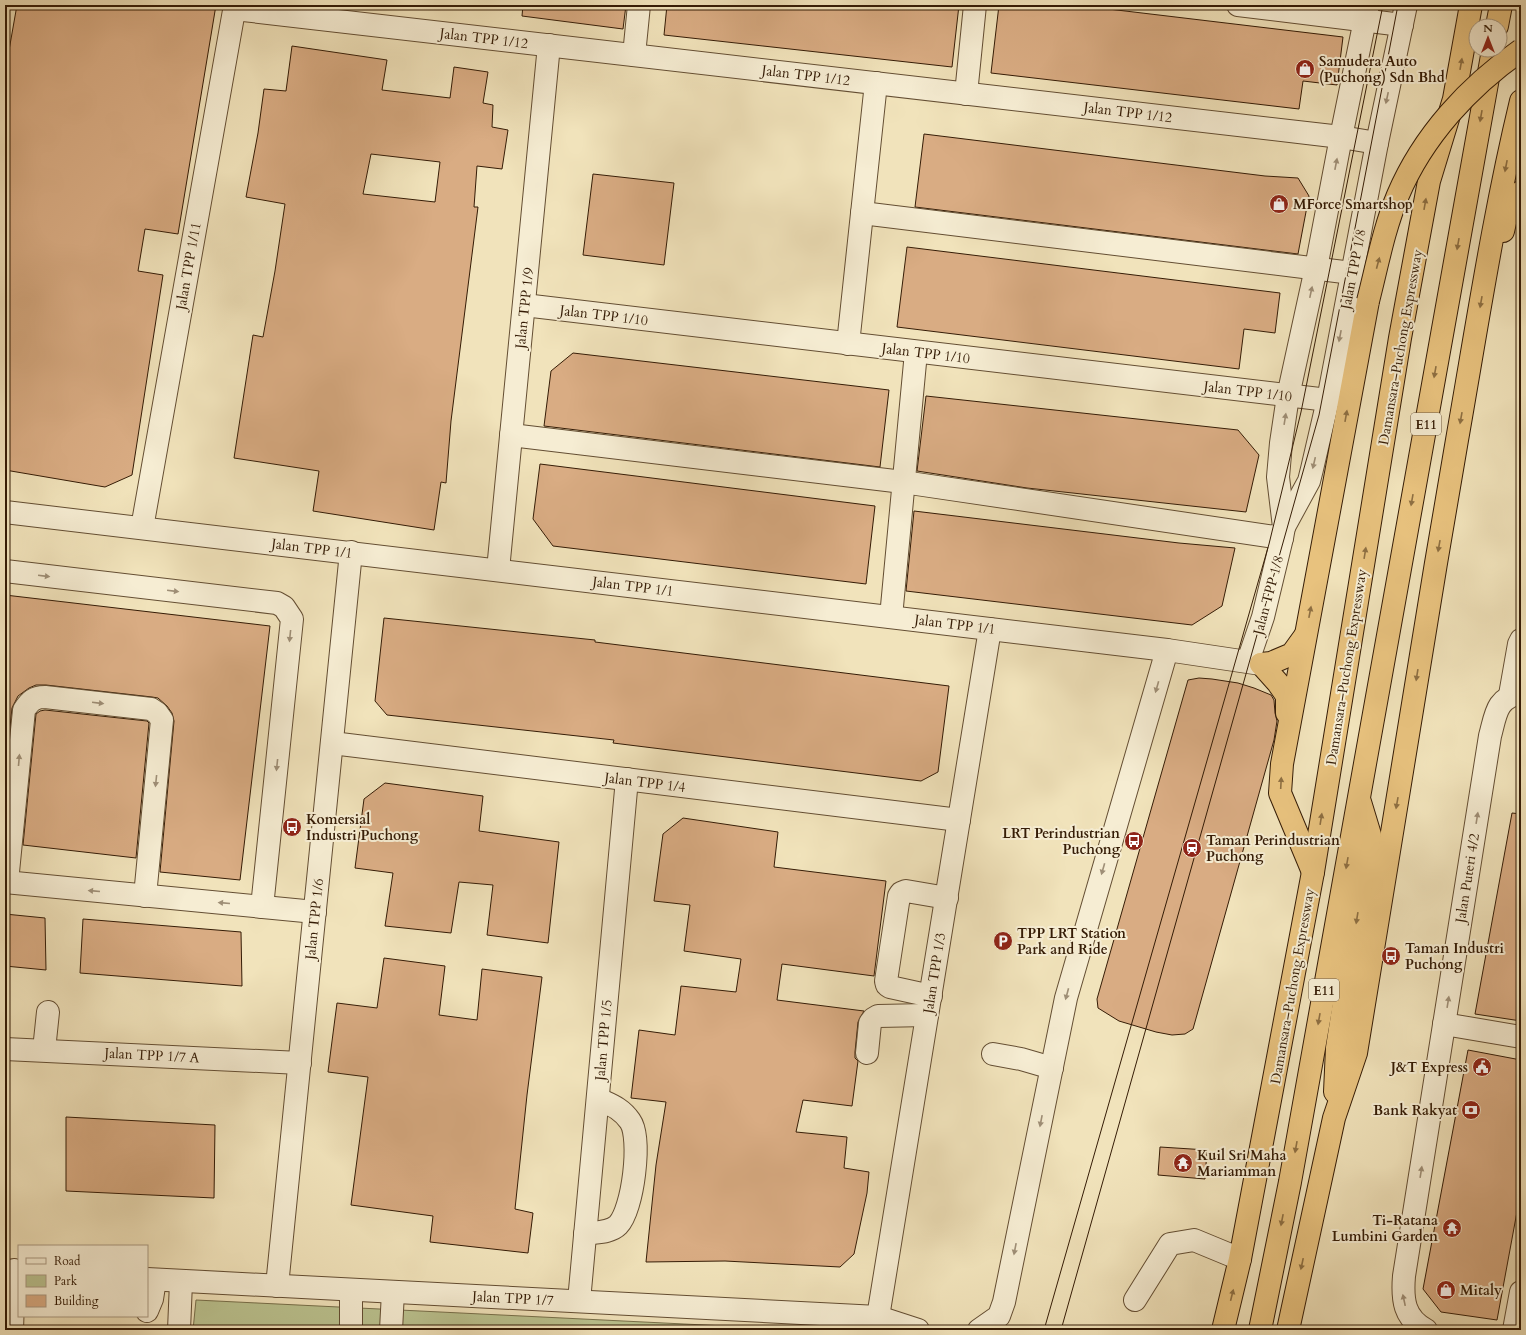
<svg xmlns="http://www.w3.org/2000/svg" width="1526" height="1335" font-family="Cardo,serif">
<rect width="100%" height="100%" fill="#f1e3bb"/>
<filter id="stains"><feTurbulence type="fractalNoise" baseFrequency=".005" numOctaves="4"/><feColorMatrix values="0 0 0 0 .2 0 0 0 0 .09 0 0 0 0 .02 0 0 0 .5 -.17"/></filter>
<radialGradient id="worn" r=".72"><stop offset=".6" stop-color="#630" stop-opacity="0"/><stop offset="1" stop-color="#630" stop-opacity=".3"/></radialGradient>
<path fill="#bbc390" stroke="#78704b" d="M196 1300 806 1330H193Z"/>
<g fill="#d9ac83" stroke="#351c06" fill-rule="evenodd">
<path d="M17 5H216L178 234 145 229 138 271 163 275 132 475 105 487 5 470V439L8 422 5 421V73Z"/>
<path d="M523 5H626L623 29 522 16Z"/>
<path d="M667 5H959L952 67 664 35Z"/>
<path d="M999 5H1075L1343 37 1337 85 1303 81 1299 109 991 73Z"/>
<path d="M292 46 387 60 382 90 450 98 454 67 488 72 483 103 493 105 492 127 508 130 502 169 477 166 474 207H478L451 421 446 483 441 482 434 530 313 511 319 471 234 458 253 335 263 337 275 271 285 204 246 197 258 133 264 89 286 91ZM371 154 440 162 435 202 363 194Z"/>
<path d="M924 134 1265 176 1298 178 1309 196 1298 254 915 207Z"/>
<path d="M593 174 674 183 664 265 583 255Z"/>
<path d="M907 247 1280 293 1275 333 1244 329 1239 369 897 327Z"/>
<path d="M573 353 889 390 880 467 544 426 551 371Z"/>
<path d="M926 396 1238 430 1259 455 1246 512 1027 488 917 471Z"/>
<path d="M540 464 875 506 866 584 553 546 533 519Z"/>
<path d="M914 511 1179 543 1235 548 1222 606 1192 625 906 591Z"/>
<path d="M5 595 270 626 240 880 160 872 174 721 172 713 167 706 158 698 152 697 46 685H36L29 688 18 696 12 708 5 775Z"/>
<path d="M384 618 595 640V642L949 686 938 772 921 781 613 743 614 740 387 715 375 701Z"/>
<path d="M1199 678 1212 679 1238 683 1254 688 1271 695 1274 700 1275 713 1277 721 1274 740 1193 1029 1185 1034 1172 1035 1156 1032 1119 1021 1098 1008 1097 999 1188 680Z"/>
<path d="M45 710 147 721 149 723 136 858 23 845 36 714 40 711Z"/>
<path d="M385 783 483 796 479 831 559 842 548 943 487 935 493 885 459 882 451 933 385 926 393 873 355 868 364 799Z"/>
<path d="M1512 813 1521 814V1021L1475 1014Z"/>
<path d="M683 818 778 832 774 867 886 881 874 976 782 964 777 1000 864 1011 858 1022 855 1052V1058L858 1061 852 1106 803 1100 796 1132 847 1137 844 1168 869 1172 867 1193 854 1254 840 1267 725 1261 646 1262 656 1165 666 1102 631 1098 639 1030 675 1035 681 986 736 992 741 959 684 951 690 905 654 901 663 834Z"/>
<path d="M5 914 45 918 46 970 5 966Z"/>
<path d="M83 919 241 932 242 986 80 973Z"/>
<path d="M384 958 445 966 439 1015 477 1020 482 969 542 977 527 1095 515 1209 533 1213 528 1253 430 1242 433 1216 351 1205 368 1077 328 1072 337 1003 377 1008Z"/>
<path d="M1468 1050 1521 1060V1190L1497 1320 1441 1312 1423 1289Z"/>
<path d="M66 1117 215 1125 214 1198 66 1191Z"/>
<path d="M1160 1147 1207 1150 1205 1179 1158 1175Z"/>
</g>
<g fill="none" stroke-linecap="round" stroke-linejoin="round">
<g stroke="#644e33" stroke-width="24">
<g id="minor">
<path d="M1238 5 1402 25"/>
<path d="M234 9 1341 137 1377 143"/>
<path d="M634 55 639 5"/>
<path d="M966 94 975 5"/>
<path d="M862 213 1352 273"/>
<path d="M524 305 1328 400"/>
<path d="M848 344 876 83"/>
<path d="M511 435 903 482 1282 538"/>
<path d="M5 512 1167 650 1261 664"/>
<path d="M1284 527 1309 481 1312 469 1328 400 1377 143 1406 5"/>
<path d="M142 528 235 5"/>
<path d="M498 570 549 45"/>
<path d="M5 571 277 603 284 607 292 619 262 907"/>
<path d="M891 617 916 352"/>
<path d="M1248 661 1263 617 1282 538 1284 527 1278 477 1281 443 1288 396 1316 268 1341 137 1368 5"/>
<path d="M1510 695 1519 644 1521 640"/>
<path d="M332 743 959 820"/>
<path d="M5 882 315 912"/>
<path d="M7 882 24 710C30 701 34 697 45 697L151 709 157 713 162 720 145 896"/>
<path d="M931 996 890 987 887 985 886 981 899 896 901 893 906 891 947 898"/>
<path d="M1444 1024 1521 1037"/>
<path d="M5 1049 300 1063"/>
<path d="M44 1050 48 1012"/>
<path d="M867 1053 870 1023 873 1019 878 1016 927 1015"/>
<path d="M993 1054 1021 1059 1052 1068"/>
<path d="M585 1234C595 1232 610 1233 618 1225 633 1210 642 1138 630 1121 621 1108 611 1105 598 1099"/>
<path d="M147 1279 878 1317 918 1330"/>
<path d="M277 1286 351 552"/>
<path d="M1135 1300 1170 1244 1194 1240 1240 1259"/>
<path d="M579 1301 627 779"/>
<path d="M147 1311 152 1299 155 1280"/>
<path d="M878 1317 990 629"/>
<path d="M12 1330 14 1270"/>
<path d="M179 1330 181 1282"/>
<path d="M351 1330V1290"/>
<path d="M391 1330 393 1292"/>
<path d="M979 1330 999 1316 1004 1302 1066 998 1167 650"/>
<path d="M1426 1330C1404 1318 1402 1300 1404 1276L1490 736C1496 714 1496 698 1521 693"/>
<path d="M1514 1330 1521 1292"/>
</g>
</g>
<g stroke="#351c06" stroke-width="24">
<g id="highway">
<path d="M1497 26 1501 5"/>
<path d="M1503 231 1506 218 1521 192"/>
<path d="M1261 664 1278 683 1287 696V713"/>
<path d="M1261 664 1271 663 1292 654 1305 636"/>
<path d="M1313 872 1280 793 1282 764 1368 301"/>
<path d="M1335 1092 1337 1048 1370 835 1360 802"/>
<path d="M1223 1330 1240 1259 1313 872 1400 338 1429 181 1454 99 1471 5"/>
<path d="M1260 1330 1290 1182 1493 50"/>
<path d="M1288 1330 1334 1118 1356 1053C1388 848 1422 644 1457 440 1477 326 1494 213 1521 101"/>
</g>
</g>
<use href="#minor" stroke="#f6edd3" stroke-width="22"/>
<use href="#highway" stroke="#e8c27e" stroke-width="22"/>
<g stroke="#351c06" stroke-width="1">
<path d="M1044 1330 1269 544 1301 412 1383 5"/>
<path d="M1061 1330 1319 415 1398 5"/>
</g>
<g stroke="#351c06" stroke-width="24" stroke-linecap="butt">
<path id="highway-bridge" d="M1368 301C1377 266 1384 228 1398 195 1423 136 1469 86 1521 50"/>
</g>
<use href="#highway-bridge" stroke="#e8c27e" stroke-width="22"/>
</g>
<defs><path id="oneway-solid" d="M-6-.8H1V-3.2L6.5 0L1 3.2V.8H-6Z"/></defs>
<g fill="#8e6f42">
<use href="#oneway-solid" transform="translate(1461 64) rotate(-80)"/>
<use href="#oneway-solid" transform="translate(1481 116) rotate(100)"/>
<use href="#oneway-solid" transform="translate(1506 166) rotate(101)"/>
<use href="#oneway-solid" transform="translate(1425 204) rotate(-80)"/>
<use href="#oneway-solid" transform="translate(1458 244) rotate(100)"/>
<use href="#oneway-solid" transform="translate(1378 263) rotate(-75)"/>
<use href="#oneway-solid" transform="translate(1481 302) rotate(100)"/>
<use href="#oneway-solid" transform="translate(1435 372) rotate(100)"/>
<use href="#oneway-solid" transform="translate(1346 416) rotate(-80)"/>
<use href="#oneway-solid" transform="translate(1461 418) rotate(100)"/>
<use href="#oneway-solid" transform="translate(1412 500) rotate(100)"/>
<use href="#oneway-solid" transform="translate(1439 546) rotate(100)"/>
<use href="#oneway-solid" transform="translate(1365 553) rotate(-81)"/>
<use href="#oneway-solid" transform="translate(1310 612) rotate(-79)"/>
<use href="#oneway-solid" transform="translate(1417 675) rotate(99)"/>
<use href="#oneway-solid" transform="translate(1281 783) rotate(-87)"/>
<use href="#oneway-solid" transform="translate(1397 803) rotate(100)"/>
<use href="#oneway-solid" transform="translate(1321 819) rotate(-81)"/>
<use href="#oneway-solid" transform="translate(1347 863) rotate(100)"/>
<use href="#oneway-solid" transform="translate(1357 918) rotate(99)"/>
<use href="#oneway-solid" transform="translate(1319 1019) rotate(100)"/>
<use href="#oneway-solid" transform="translate(1296 1147) rotate(100)"/>
<use href="#oneway-solid" transform="translate(1282 1220) rotate(101)"/>
<use href="#oneway-solid" transform="translate(1302 1264) rotate(102)"/>
<use href="#oneway-solid" transform="translate(1232 1295) rotate(-76)"/>
</g>
<g fill="#9f8f77">
<use href="#oneway-solid" transform="translate(1387 98) rotate(102)"/>
<use href="#oneway-solid" transform="translate(1336 164) rotate(-79)"/>
<use href="#oneway-solid" transform="translate(1311 292) rotate(-78)"/>
<use href="#oneway-solid" transform="translate(1340 336) rotate(101)"/>
<use href="#oneway-solid" transform="translate(1285 419) rotate(-81)"/>
<use href="#oneway-solid" transform="translate(1314 463) rotate(103)"/>
<use href="#oneway-solid" transform="translate(44 576) rotate(7)"/>
<use href="#oneway-solid" transform="translate(173 591) rotate(7)"/>
<use href="#oneway-solid" transform="translate(290 636) rotate(96)"/>
<use href="#oneway-solid" transform="translate(1157 687) rotate(106)"/>
<use href="#oneway-solid" transform="translate(98 703) rotate(7)"/>
<use href="#oneway-solid" transform="translate(19 760) rotate(-85)"/>
<use href="#oneway-solid" transform="translate(277 765) rotate(96)"/>
<use href="#oneway-solid" transform="translate(156 781) rotate(96)"/>
<use href="#oneway-solid" transform="translate(1477 818) rotate(-81)"/>
<use href="#oneway-solid" transform="translate(1103 869) rotate(106)"/>
<use href="#oneway-solid" transform="translate(94 891) rotate(-175)"/>
<use href="#oneway-solid" transform="translate(224 903) rotate(-175)"/>
<use href="#oneway-solid" transform="translate(1067 994) rotate(105)"/>
<use href="#oneway-solid" transform="translate(1448 1002) rotate(-81)"/>
<use href="#oneway-solid" transform="translate(1041 1121) rotate(101)"/>
<use href="#oneway-solid" transform="translate(1421 1172) rotate(-81)"/>
<use href="#oneway-solid" transform="translate(1015 1249) rotate(101)"/>
<use href="#oneway-solid" transform="translate(1404 1300) rotate(-102)"/>
</g>
<defs>
<g id="shop-disc" transform="scale(1)"><circle r="9.5" fill="#8f2418" stroke="#f6edd3"/><path d="M-5-2.5h2.3a2.7 3.5 0 0 1 5.4 0H5L5.5 6h-11ZM-1.5-2.5h3a1.5 2.3 0 0 0-3 0Z" fill="#fff"/></g>
<g id="bus-disc" transform="scale(1)"><circle r="9.5" fill="#8f2418" stroke="#f6edd3"/><path d="M-5-6H5V4H4V6H2V4H-2V6H-4V4H-5ZM-3.5-4V0h7V-4ZM-3.5 1.2v1.5H-2V1.2ZM2 1.2v1.5H3.5V1.2Z" fill="#fff"/></g>
<g id="station-disc" transform="scale(1)"><circle r="9.5" fill="#8f2418" stroke="#f6edd3"/><path d="M-3-6H3Q5-6 5-4V2Q5 4 3 4L4.5 6H3L1.5 4h-3L-3 6H-4.5L-3 4Q-5 4-5 2V-4Q-5-6-3-6ZM-3.5-4v3h7v-3ZM-3.5 1v1.5H-2V1ZM2 1v1.5H3.5V1Z" fill="#fff"/></g>
<g id="parking-disc" transform="scale(1)"><circle r="9.5" fill="#8f2418" stroke="#f6edd3"/><path d="M-3.5-5.5H1a3.5 3.5 0 0 1 0 7H-1V5.5H-3.5ZM-1-3.4V-.6H.8a1.4 1.4 0 0 0 0-2.8Z" fill="#fff"/></g>
<g id="civic-disc" transform="scale(1)"><circle r="9.5" fill="#8f2418" stroke="#f6edd3"/><path d="M-.6-6.5H3V-4.5H.6V-3L4-1V1h2V6H-6V1h2V-1L-.6-3ZM-1.2 2.5V6h2.4V2.5Z" fill="#fff"/></g>
<g id="bank-disc" transform="scale(1)"><circle r="9.5" fill="#8f2418" stroke="#f6edd3"/><path d="M-6-4H6V4H-6ZM0-2.3a2.3 2.3 0 1 0 0 4.6a2.3 2.3 0 1 0 0-4.6Z" fill="#fff"/></g>
<g id="temple-disc" transform="scale(1)"><circle r="9.5" fill="#8f2418" stroke="#f6edd3"/><path d="M0-6L5-2H3V0L6.5 2.5H4V6H1.5V3h-3V6H-4V2.5H-6.5L-3 0V-2H-5Z" fill="#fff"/></g>
</defs>
<g fill-rule="evenodd">
<use href="#shop-disc" x="1305" y="69"/>
<use href="#shop-disc" x="1279" y="204"/>
<use href="#bus-disc" x="292" y="827"/>
<use href="#bus-disc" x="1134" y="841"/>
<use href="#station-disc" x="1192" y="848"/>
<use href="#parking-disc" x="1003" y="941"/>
<use href="#bus-disc" x="1391" y="956"/>
<use href="#civic-disc" x="1482" y="1067"/>
<use href="#bank-disc" x="1471" y="1110"/>
<use href="#temple-disc" x="1183" y="1163"/>
<use href="#temple-disc" x="1452" y="1228"/>
<use href="#shop-disc" x="1446" y="1290"/>
</g>
<g text-anchor="middle" stroke-width="4" stroke-linejoin="round" paint-order="stroke">
<g fill="#f6edd3" stroke="#6f5b44" stroke-width="1">
<rect x="1411" y="413" width="30" height="22" rx="3"/>
<rect x="1309" y="979" width="30" height="22" rx="3"/>
</g>
<g font-size="13" font-weight="bold" fill="#351c06">
<text x="1426" y="429">E11</text>
<text x="1324" y="995">E11</text>
</g>
<g font-size="14" fill="#351c06" stroke="#f6edd3">
<text transform="translate(484 38) rotate(7)" y="5">Jalan TPP 1/12</text>
<text transform="translate(806 75) rotate(7)" y="5">Jalan TPP 1/12</text>
<text transform="translate(1128 112) rotate(7)" y="5">Jalan TPP 1/12</text>
<text transform="translate(188 266) rotate(-80)" y="5">Jalan TPP 1/11</text>
<text transform="translate(1353 269) rotate(-79)" y="5">Jalan TPP 1/8</text>
<text transform="translate(524 308) rotate(-84)" y="5">Jalan TPP 1/9</text>
<text transform="translate(604 315) rotate(7)" y="5">Jalan TPP 1/10</text>
<text transform="translate(1400 347) rotate(-80)" y="5">Damansara–Puchong Expressway</text>
<text transform="translate(926 353) rotate(7)" y="5">Jalan TPP 1/10</text>
<text transform="translate(1248 391) rotate(7)" y="5">Jalan TPP 1/10</text>
<text transform="translate(312 548) rotate(7)" y="5">Jalan TPP 1/1</text>
<text transform="translate(633 586) rotate(7)" y="5">Jalan TPP 1/1</text>
<text transform="translate(1268 595) rotate(-75)" y="5">Jalan TPP 1/8</text>
<text transform="translate(955 624) rotate(7)" y="5">Jalan TPP 1/1</text>
<text transform="translate(1346 667) rotate(-81)" y="5">Damansara–Puchong Expressway</text>
<text transform="translate(645 782) rotate(7)" y="5">Jalan TPP 1/4</text>
<text transform="translate(1467 878) rotate(-81)" y="5">Jalan Puteri 4/2</text>
<text transform="translate(314 919) rotate(-84)" y="5">Jalan TPP 1/6</text>
<text transform="translate(934 973) rotate(-81)" y="5">Jalan TPP 1/3</text>
<text transform="translate(1292 986) rotate(-80)" y="5">Damansara–Puchong Expressway</text>
<text transform="translate(603 1040) rotate(-85)" y="5">Jalan TPP 1/5</text>
<text transform="translate(152 1055) rotate(3)" y="5">Jalan TPP 1/7 A</text>
<text transform="translate(513 1298) rotate(3)" y="5">Jalan TPP 1/7</text>
</g>
<g font-size="14" font-weight="bold" fill="#351c06" stroke="#f6edd3" text-anchor="start">
<text x="1319" y="66">Samudera Auto<tspan x="1319" dy="16">(Puchong) Sdn Bhd</tspan></text>
<text x="1293" y="209">MForce Smartshop</text>
<text x="306" y="824">Komersial<tspan x="306" dy="16">Industri Puchong</tspan></text>
<text x="1120" y="838" text-anchor="end">LRT Perindustrian<tspan x="1120" dy="16">Puchong</tspan></text>
<text x="1206" y="845">Taman Perindustrian<tspan x="1206" dy="16">Puchong</tspan></text>
<text x="1017" y="938">TPP LRT Station<tspan x="1017" dy="16">Park and Ride</tspan></text>
<text x="1405" y="953">Taman Industri<tspan x="1405" dy="16">Puchong</tspan></text>
<text x="1468" y="1072" text-anchor="end">J&amp;T Express</text>
<text x="1457" y="1115" text-anchor="end">Bank Rakyat</text>
<text x="1197" y="1160">Kuil Sri Maha<tspan x="1197" dy="16">Mariamman</tspan></text>
<text x="1438" y="1225" text-anchor="end">Ti-Ratana<tspan x="1438" dy="16">Lumbini Garden</tspan></text>
<text x="1460" y="1295">Mitaly</text>
</g>
</g>
<rect width="1526" height="1335" fill="none" stroke="#f1e3bb" stroke-width="20"/>
<rect x="6" y="6" width="1514" height="1323" fill="none" stroke="#351c06" stroke-width="2"/>
<rect x="10" y="10" width="1506" height="1315" fill="none" stroke="#351c06"/>
<rect x="18" y="1245" width="130" height="72" fill="#f6edd3" stroke="#a99981"/>
<rect x="26" y="1258" width="20" height="6" fill="#f6edd3" stroke="#a99981"/>
<text x="54" y="1265" font-size="12" fill="#351c06">Road</text>
<rect x="26" y="1275" width="20" height="12" fill="#bbc390" stroke="#a99981"/>
<text x="54" y="1285" font-size="12" fill="#351c06">Park</text>
<rect x="26" y="1295" width="20" height="12" fill="#d9ac83" stroke="#a99981"/>
<text x="54" y="1305" font-size="12" fill="#351c06">Building</text>
<g transform="translate(1488 38)"><circle r="19" fill="#f6edd3" stroke="#a99981"/>
<path d="M0-3L7 15L0 10L-7 15Z" fill="#8f2418"/>
<text y="-6" font-size="11" font-weight="bold" text-anchor="middle" fill="#351c06">N</text>
</g>
<rect width="100%" height="100%" filter="url(#stains)"/>
<rect width="100%" height="100%" fill="url(#worn)"/>
</svg>
